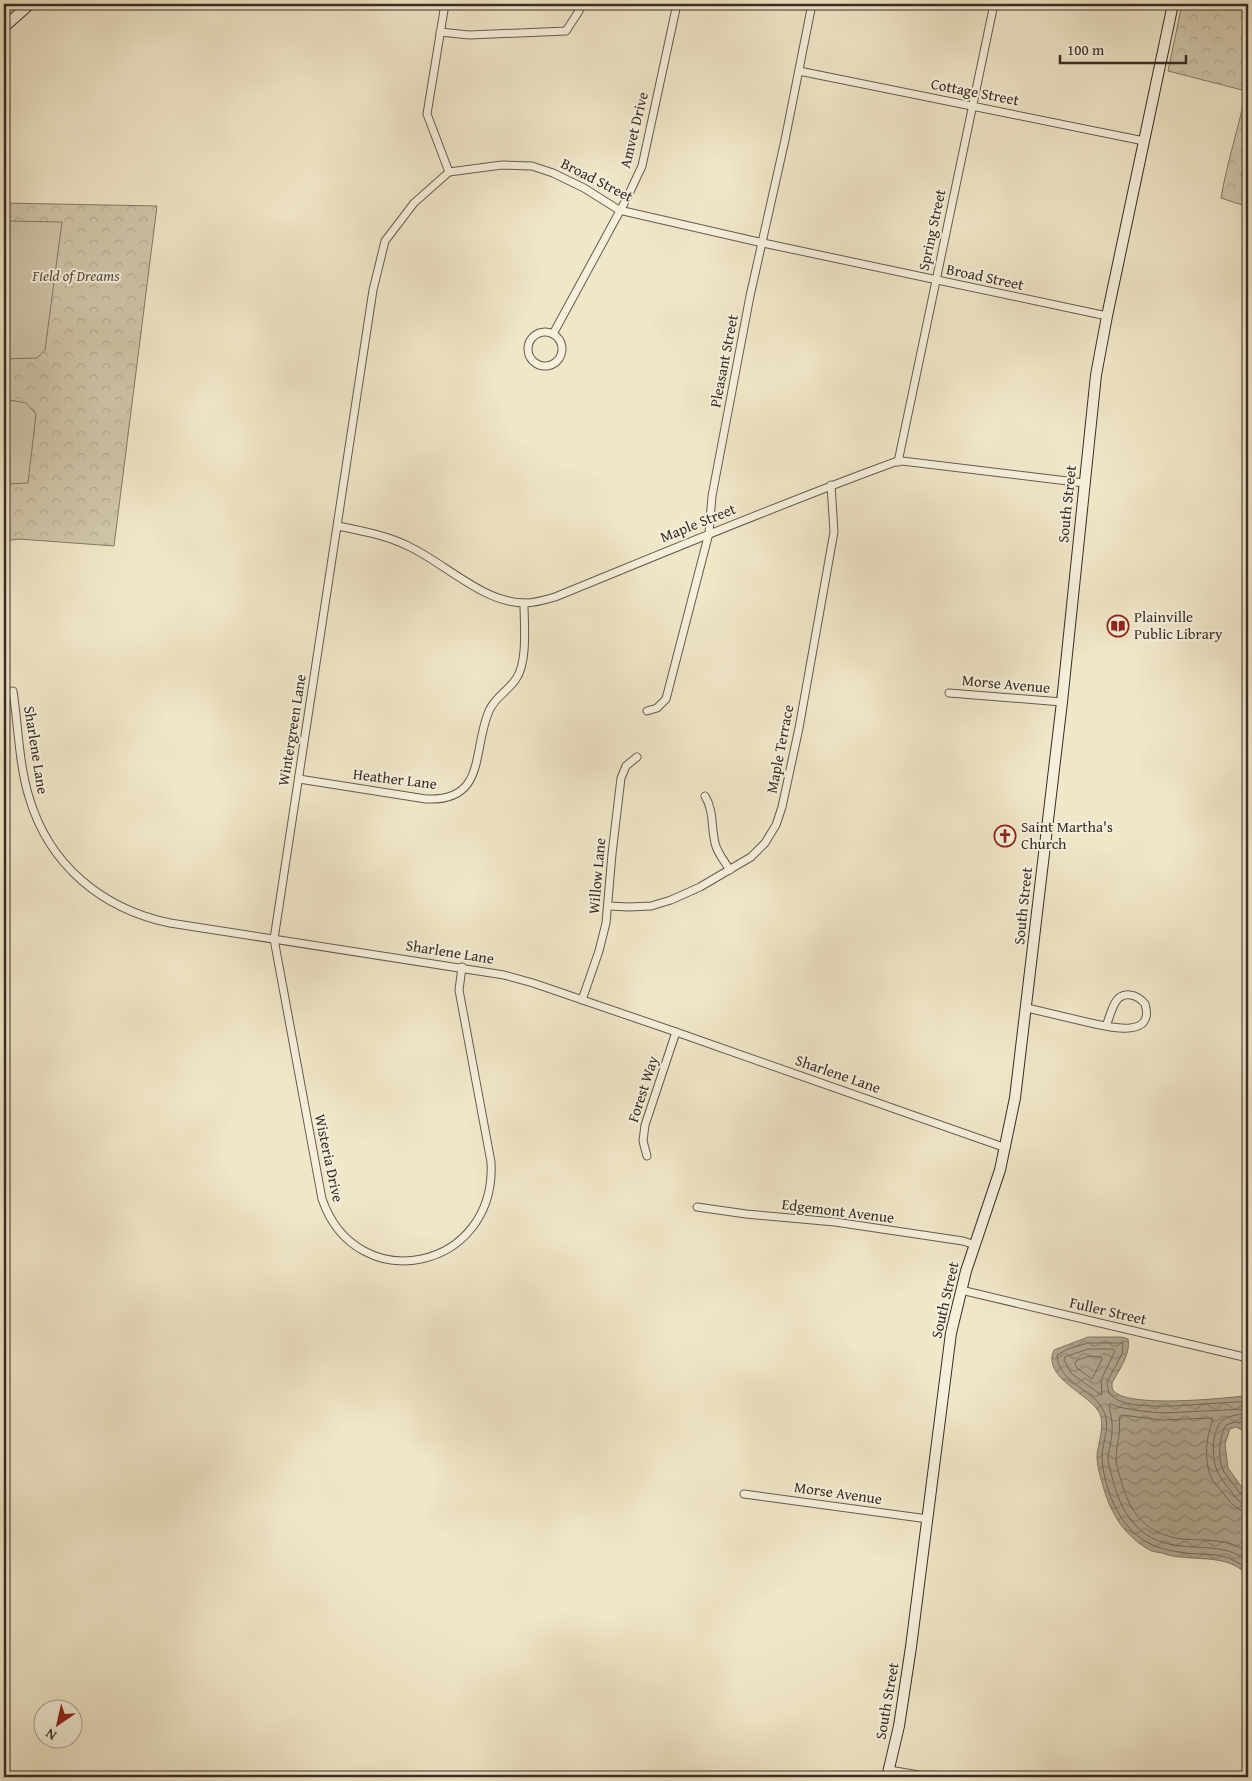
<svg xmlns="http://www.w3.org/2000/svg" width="1252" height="1781" font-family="'Gentium Book Plus',serif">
<defs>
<pattern id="forest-crowns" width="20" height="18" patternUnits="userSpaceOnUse" patternTransform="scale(1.25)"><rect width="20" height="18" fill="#d1c7ac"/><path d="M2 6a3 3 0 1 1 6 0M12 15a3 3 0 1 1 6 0" fill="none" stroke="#b4ab94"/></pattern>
<pattern id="water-waves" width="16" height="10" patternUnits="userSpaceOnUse" patternTransform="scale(1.25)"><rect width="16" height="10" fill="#b1a791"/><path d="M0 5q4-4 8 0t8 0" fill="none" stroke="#918876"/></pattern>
</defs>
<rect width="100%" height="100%" fill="#f0e6c8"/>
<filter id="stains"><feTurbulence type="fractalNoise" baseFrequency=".004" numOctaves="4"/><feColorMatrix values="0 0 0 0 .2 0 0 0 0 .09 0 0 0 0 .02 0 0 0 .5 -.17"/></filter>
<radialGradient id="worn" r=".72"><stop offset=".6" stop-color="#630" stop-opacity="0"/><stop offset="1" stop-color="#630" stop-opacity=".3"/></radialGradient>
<g fill="url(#forest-crowns)" stroke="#847a69">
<path d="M1182 4H1248V207L1221 198C1227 162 1239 127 1246 91L1168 71Z"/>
<path d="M4 203 157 206 114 546 19 539 4 541Z"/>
</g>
<g fill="#d1c7ac" stroke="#847a69">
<path d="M6 221 62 222 45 350 37 358 4 359V222Z"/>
<path d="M4 399 26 403 36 414 28 483 6 484 9 523H4Z"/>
</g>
<path fill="url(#water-waves)" stroke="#817666" d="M1088 1337H1122L1128 1339C1131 1354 1119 1370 1112 1383 1112 1385 1112 1388 1113 1390 1126 1409 1223 1398 1245 1396L1248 1398V1423L1242 1430 1236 1427 1230 1429 1225 1444 1228 1468 1248 1496V1576C1231 1556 1205 1560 1181 1557 1175 1557 1168 1555 1162 1553 1157 1552 1152 1552 1148 1549 1122 1534 1109 1510 1102 1482 1099 1473 1097 1464 1097 1456 1098 1443 1105 1426 1100 1414 1091 1394 1041 1378 1054 1350Z"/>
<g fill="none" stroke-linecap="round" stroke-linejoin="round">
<g stroke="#746a5c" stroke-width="1">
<path d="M1089 1349H1113L1115 1351 1101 1380 1102 1393 1101 1395 1071 1373 1064 1360 1065 1357Z"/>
<path d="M1090 1356 1101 1357 1102 1359 1092 1379 1077 1368 1075 1363 1076 1361Z"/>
<path d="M1248 1402C1220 1400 1127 1417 1110 1394 1108 1391 1107 1386 1107 1382L1122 1354 1123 1343H1088L1068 1349 1057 1355C1058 1384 1095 1389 1104 1412 1111 1426 1102 1443 1102 1457 1102 1470 1107 1487 1111 1498 1125 1531 1144 1547 1179 1552 1210 1557 1220 1549 1248 1569"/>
<path d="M1248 1419 1240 1423 1235 1422 1226 1425C1219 1437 1217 1459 1224 1472 1227 1476 1231 1481 1234 1485 1238 1490 1241 1497 1248 1498"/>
<path d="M1248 1504C1239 1504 1236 1498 1231 1491 1226 1485 1220 1478 1217 1471 1212 1458 1211 1434 1221 1422 1225 1416 1238 1415 1246 1413V1409L1162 1413 1141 1411 1118 1407 1112 1404H1109C1110 1413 1113 1422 1112 1431 1112 1440 1109 1448 1108 1457 1108 1466 1112 1475 1114 1484 1124 1520 1144 1543 1182 1546 1208 1549 1226 1545 1248 1561"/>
<path d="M1248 1512C1236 1511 1231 1503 1224 1494 1219 1488 1213 1482 1210 1475 1204 1457 1206 1437 1213 1420L1212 1418 1162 1420 1122 1415 1120 1416C1119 1423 1120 1429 1119 1435 1118 1443 1116 1450 1116 1458 1116 1466 1119 1473 1121 1480 1130 1514 1146 1534 1182 1539 1206 1541 1228 1538 1248 1552"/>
</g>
<g stroke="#665b4e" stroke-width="9">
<g id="street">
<path d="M445 4 427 114 449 172"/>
<path d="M440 32 469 35 566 31 579 11 580 4"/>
<path d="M799 71 1144 141"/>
<circle cx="545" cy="349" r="17"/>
<path d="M553 334 627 198 642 166 677 4"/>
<path d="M898 462 994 4"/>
<path d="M338 526C362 531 386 535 408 546 445 563 483 603 525 603 535 603 545 600 555 597 668 551 780 504 895 462L902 461 1084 483"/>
<path d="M13 691C18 724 19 765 29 797 49 865 102 909 170 923L504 975 533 983 676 1032 1006 1148"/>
<path d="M949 693 1062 702"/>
<path d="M647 711 657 708 666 699 709 533 712 496 750 296 785 140 812 4"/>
<path d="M299 779 426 799C487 802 472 750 489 711 495 697 508 691 516 679 528 662 524 624 524 603"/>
<path d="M705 796C714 811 711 826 715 843 717 853 725 862 730 870"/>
<path d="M609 906 629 907 651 906 671 900 700 887 751 857 765 843 776 825 782 807 799 728 834 532 831 485"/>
<path d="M462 967 459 990 491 1162C497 1270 357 1300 322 1199L274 939 373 290 385 241 414 203 449 172 502 165 532 166 553 173 584 188 619 210 763 243 1107 316"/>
<path d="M582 1000 599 951 606 923 612 854 621 778 626 766 637 757"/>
<path d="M1027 1008 1095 1024C1113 1028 1155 1037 1145 1004 1137 994 1122 990 1115 1003 1111 1010 1109 1019 1106 1026"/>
<path d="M647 1156 643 1141 645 1125 676 1032"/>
<path d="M697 1207 746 1214 835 1222 963 1241 975 1245"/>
<path d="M961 1290 1248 1358"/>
<path d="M744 1494 928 1519"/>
<path d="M889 1770 919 1775 1015 1777"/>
</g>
</g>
<g stroke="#382d26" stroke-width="12">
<g id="secondary">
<path d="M4 27 30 4"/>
<path d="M887 1777 899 1726 911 1647 951 1333 966 1271 1000 1170 1015 1098 1062 702 1096 375 1107 316 1173 4"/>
</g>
</g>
<use href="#street" stroke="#f5efdb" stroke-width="7"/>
<use href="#secondary" stroke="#f5efdb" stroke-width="10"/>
</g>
<defs>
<g id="library-ring" transform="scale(1.125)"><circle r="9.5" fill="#f5efdb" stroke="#8f2418" stroke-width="1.5"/><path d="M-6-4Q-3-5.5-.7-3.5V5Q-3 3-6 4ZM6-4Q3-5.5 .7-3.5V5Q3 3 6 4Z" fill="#8f2418"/></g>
<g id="church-ring" transform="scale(1.125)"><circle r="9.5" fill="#f5efdb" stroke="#8f2418" stroke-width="1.5"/><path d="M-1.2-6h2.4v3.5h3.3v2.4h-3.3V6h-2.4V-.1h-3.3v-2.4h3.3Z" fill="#8f2418"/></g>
</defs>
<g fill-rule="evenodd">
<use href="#library-ring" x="1118" y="626"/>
<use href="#church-ring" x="1005" y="836"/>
</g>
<g text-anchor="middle" stroke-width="4" stroke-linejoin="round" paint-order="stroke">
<g font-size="15" fill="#382d26" stroke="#f5efdb">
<text transform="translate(975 92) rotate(11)" y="5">Cottage Street</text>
<text transform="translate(634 130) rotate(-76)" y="5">Amvet Drive</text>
<text transform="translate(597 180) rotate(27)" y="5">Broad Street</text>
<text transform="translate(932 230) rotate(-78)" y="5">Spring Street</text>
<text transform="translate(985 277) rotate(12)" y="5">Broad Street</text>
<text transform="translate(724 361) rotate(-79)" y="5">Pleasant Street</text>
<text transform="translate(1067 504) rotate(-84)" y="5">South Street</text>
<text transform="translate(698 523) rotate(-22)" y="5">Maple Street</text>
<text transform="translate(1006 684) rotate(5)" y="5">Morse Avenue</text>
<text transform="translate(292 730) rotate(-81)" y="5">Wintergreen Lane</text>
<text transform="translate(780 749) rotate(-79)" y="5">Maple Terrace</text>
<text transform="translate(36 750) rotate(81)" y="5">Sharlene Lane</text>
<text transform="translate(395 779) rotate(7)" y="5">Heather Lane</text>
<text transform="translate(597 876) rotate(-85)" y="5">Willow Lane</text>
<text transform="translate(1023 906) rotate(-84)" y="5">South Street</text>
<text transform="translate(450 952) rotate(9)" y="5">Sharlene Lane</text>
<text transform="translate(838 1074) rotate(19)" y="5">Sharlene Lane</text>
<text transform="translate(643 1089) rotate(-72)" y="5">Forest Way</text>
<text transform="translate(329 1158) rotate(78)" y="5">Wisteria Drive</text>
<text transform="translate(838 1211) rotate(7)" y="5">Edgemont Avenue</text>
<text transform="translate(945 1300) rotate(-77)" y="5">South Street</text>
<text transform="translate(1108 1311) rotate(13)" y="5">Fuller Street</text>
<text transform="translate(838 1493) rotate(8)" y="5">Morse Avenue</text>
<text transform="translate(887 1701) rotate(-80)" y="5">South Street</text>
</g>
<g font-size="15" font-style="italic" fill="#574c41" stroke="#f5efdb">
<text x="76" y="281">Field of Dreams</text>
</g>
<g font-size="15" fill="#382d26" stroke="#f5efdb" text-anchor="start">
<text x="1134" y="622">Plainville<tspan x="1134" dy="17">Public Library</tspan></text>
<text x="1021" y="832">Saint Martha's<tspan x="1021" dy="17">Church</tspan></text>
</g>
</g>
<rect width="1252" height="1781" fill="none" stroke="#f0e6c8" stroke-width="20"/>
<rect x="5" y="5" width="1242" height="1771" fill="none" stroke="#382d26" stroke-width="2.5"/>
<rect x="10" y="10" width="1232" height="1761" fill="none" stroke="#382d26"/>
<g transform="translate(58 1724) rotate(214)"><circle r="24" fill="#f5efdb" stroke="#a9a193"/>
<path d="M0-4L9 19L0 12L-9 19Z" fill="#8f2418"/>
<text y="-8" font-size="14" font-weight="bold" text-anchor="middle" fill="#382d26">N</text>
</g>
<path d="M1060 55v8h126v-8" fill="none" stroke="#382d26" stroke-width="2.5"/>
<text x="1067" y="55" font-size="15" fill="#382d26" stroke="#f5efdb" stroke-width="4" paint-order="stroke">100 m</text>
<rect width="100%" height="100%" filter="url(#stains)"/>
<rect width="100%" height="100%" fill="url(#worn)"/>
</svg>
